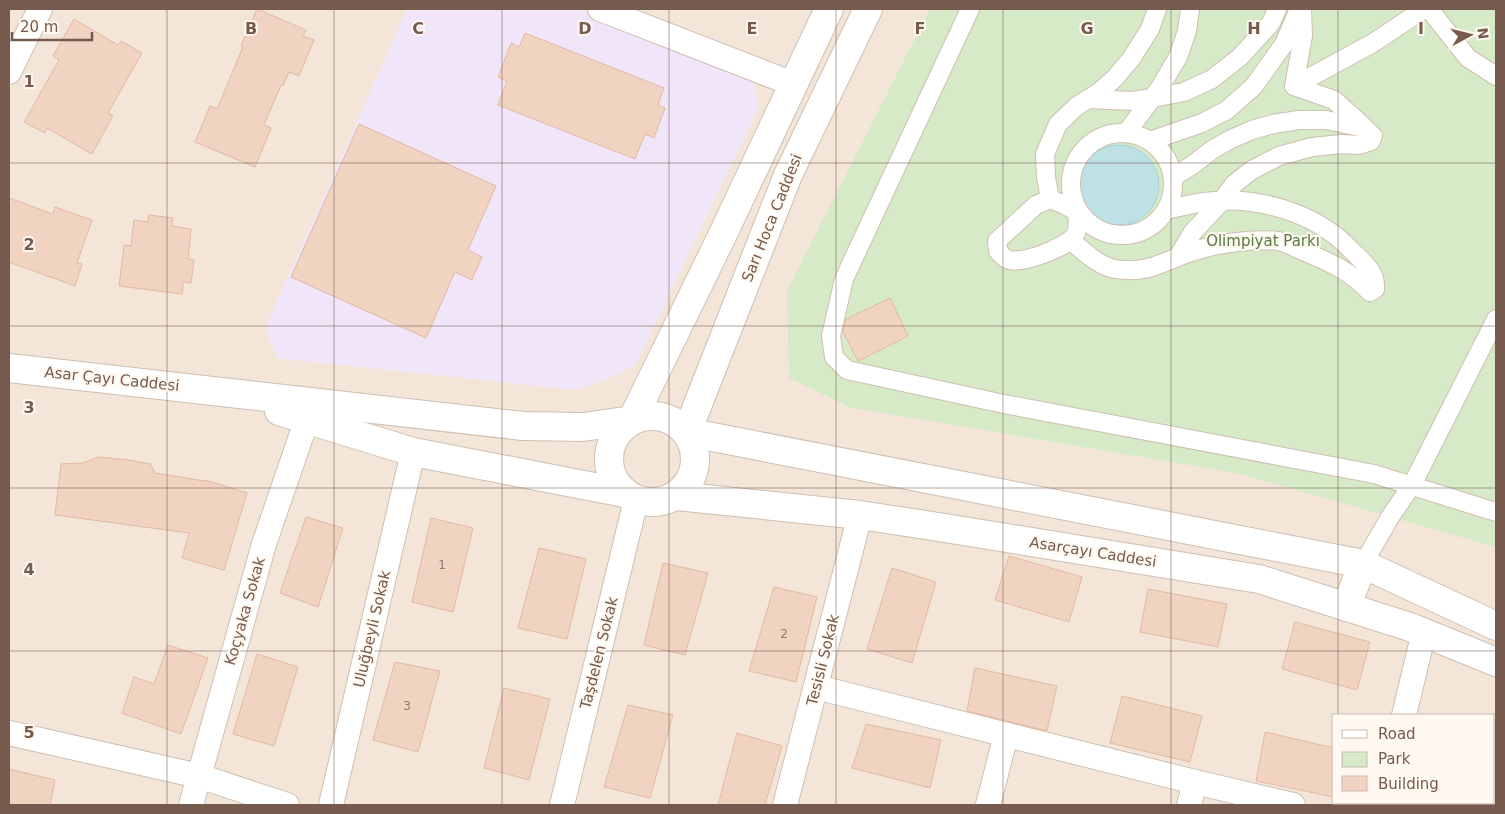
<svg xmlns="http://www.w3.org/2000/svg" width="1505" height="814" font-family="'DejaVu Sans',sans-serif">
<rect width="100%" height="100%" fill="#fcf4e9"/>
<path fill="#f3e6d8" fill-rule="evenodd" d="M9 9H1496V805H9ZM1334 715H1494V803H1334Z"/>
<path fill="#f1e5f9" d="M407 9H580L753 78 759 106 636 364 607 379 576 390 277 358 265 328Z"/>
<path fill="#d6eac7" d="M930 9H1496V547L1237 473 851 408 789 378 787 291Z"/>
<circle fill="#bee1e5" stroke="#a4d1d7" cx="1119" cy="185" r="40"/>
<g fill="#f1d3c1" stroke="#e3b9a2">
<path d="M257 9 306 30 303 36 314 40 299 76 289 72 283 86 281 85 264 125 271 128 255 167 195 142 210 106 217 109 243 47 241 46Z"/>
<path d="M74 19 118 45 121 41 142 53 108 113 113 116 92 154 47 128 45 133 24 122 59 60 53 56Z"/>
<path d="M525 33 664 88 658 105 665 108 654 138 645 134 635 159 498 105 507 81 498 77 511 43 519 47Z"/>
<path d="M359 124 496 186 468 250 482 257 472 280 455 272 426 338 291 277Z"/>
<path d="M9 198 53 214 55 207 92 220 77 263 82 264 75 286 9 262Z"/>
<path d="M149 215 173 218 172 226 191 229 188 259 194 260 191 283 183 282 182 294 119 286 124 245 131 246 134 220 148 222Z"/>
<path d="M890 298 908 336 858 361 843 332 846 319Z"/>
<path d="M98 457 129 460 150 464 155 473 204 481 205 480 247 493 224 570 182 558 189 533 55 515 61 464 83 463Z"/>
<path d="M306 517 343 528 318 607 280 593Z"/>
<path d="M431 518 473 528 453 612 412 602Z"/>
<path d="M539 548 586 559 567 639 518 628Z"/>
<path d="M1009 556 1082 577 1069 622 995 600Z"/>
<path d="M663 563 708 573 685 655 644 645Z"/>
<path d="M892 568 936 582 912 663 867 649Z"/>
<path d="M774 587 817 597 796 682 749 671Z"/>
<path d="M1148 589 1227 604 1218 647 1140 632Z"/>
<path d="M1295 622 1370 642 1357 690 1282 669Z"/>
<path d="M168 645 208 658 181 734 122 713 134 677 154 684Z"/>
<path d="M257 654 298 667 274 746 233 734Z"/>
<path d="M395 662 440 671 418 752 373 740Z"/>
<path d="M975 668 1057 686 1047 731 967 711Z"/>
<path d="M504 688 550 699 529 780 484 768Z"/>
<path d="M1122 696 1202 716 1190 762 1110 743Z"/>
<path d="M628 705 673 715 650 798 604 787Z"/>
<path d="M866 724 941 740 930 788 852 768Z"/>
<path d="M1265 732 1334 748V797L1256 781Z"/>
<path d="M737 733 782 746 765 805H718Z"/>
<path d="M9 769 55 780 50 805H9Z"/>
</g>
<g fill="none" stroke-linecap="round" stroke-linejoin="round">
<g stroke="#d0beb1" stroke-width="20">
<g id="pedestrian">
<path d="M970 9 844 279 831 336 834 357 847 370 1004 404 1374 474 1496 512"/>
<path d="M1302 9 1303 36 1294 86 1334 100 1363 126"/>
<path d="M1429 9 1468 58 1496 76"/>
<path d="M1294 86 1373 43 1424 9"/>
<path d="M1088 99 1133 101 1152 98 1184 92 1212 79 1240 57 1271 23 1277 9"/>
<circle cx="1122" cy="184" r="51"/>
<path d="M1126 133 1159 89 1178 57 1187 31 1190 9"/>
<path d="M1150 141 1202 123 1227 110 1254 86 1284 44 1299 9"/>
<path d="M1173 177 1191 166 1212 150 1229 140 1252 130 1273 124 1299 120H1326L1365 128 1373 136 1371 141 1359 145 1342 144 1312 147 1279 156 1252 170 1234 184 1221 202 1193 232 1178 257"/>
<path d="M1050 199 1046 177 1045 154 1058 124 1077 106 1098 93 1114 79 1131 59 1150 29 1157 9"/>
<path d="M1050 199 1065 205 1078 212C1077 219 1079 229 1075 235 1068 247 1019 266 1007 259 1004 258 1000 253 998 251L997 241 1036 205Z"/>
<path d="M1071 241C1084 251 1098 266 1115 269 1147 274 1160 263 1188 253 1213 244 1253 238 1278 241 1286 242 1295 248 1303 251 1331 263 1349 270 1370 292L1375 289C1375 286 1375 281 1374 278 1371 268 1360 259 1352 251 1316 212 1256 195 1204 202 1191 204 1179 207 1166 210"/>
<path d="M1363 564 1390 517 1412 485 1496 319"/>
</g>
</g>
<g stroke="#d0beb1" stroke-width="26">
<g id="minor">
<path d="M600 9 793 84"/>
<path d="M9 72 40 9"/>
<path d="M816 687 1195 782 1293 805"/>
<path d="M1404 715 1424 632"/>
<path d="M9 733 199 776 287 805"/>
<path d="M191 805 264 544 307 419"/>
<path d="M331 805 413 452"/>
<path d="M562 805 636 500"/>
<path d="M785 805 860 515"/>
<path d="M988 805 1006 735"/>
<path d="M1189 805 1195 782"/>
<path d="M1382 805V803"/>
</g>
</g>
<g stroke="#d0beb1" stroke-width="30">
<g id="tertiary">
<path d="M868 9 788 175 687 432 1363 564 1496 626"/>
<path d="M9 368 523 426 583 427 632 420 723 234 829 9"/>
<path d="M279 411 413 452 625 493"/>
<circle cx="652" cy="459" r="43"/>
<path d="M677 496 860 515 945 528 1259 579 1410 627 1496 662"/>
<path d="M1346 607 1363 564"/>
</g>
</g>
<use href="#pedestrian" stroke="#fff" stroke-width="18"/>
<use href="#minor" stroke="#fff" stroke-width="24"/>
<use href="#tertiary" stroke="#fff" stroke-width="28"/>
</g>
<path fill="none" stroke="#765a4d" stroke-width="1" stroke-opacity="0.55" d="M167 9V805M334 9V805M502 9V805M669 9V805M836 9V805M1003 9V805M1171 9V805M1338 9V715M9 163H1496M9 326H1496M9 488H1496M9 651H1496M1338 803V805"/>
<g text-anchor="middle" stroke-width="4" stroke-linejoin="round" paint-order="stroke">
<g font-size="12" fill="#95786a">
<text x="442" y="569">1</text>
<text x="784" y="638">2</text>
<text x="407" y="710">3</text>
</g>
<g font-size="15" fill="#765a4d" stroke="#fef8f0">
<text transform="translate(772 218) rotate(-68)" y="5">Sarı Hoca Caddesi</text>
<text transform="translate(112 379) rotate(6)" y="5">Asar Çayı Caddesi</text>
<text transform="translate(1093 552) rotate(9)" y="5">Asarçayı Caddesi</text>
<text transform="translate(245 611) rotate(-74)" y="5">Koçyaka Sokak</text>
<text transform="translate(372 629) rotate(-77)" y="5">Uluğbeyli Sokak</text>
<text transform="translate(599 653) rotate(-76)" y="5">Taşdelen Sokak</text>
<text transform="translate(823 660) rotate(-76)" y="5">Tesisli Sokak</text>
</g>
<g font-size="15" fill="#577b45" stroke="#fef8f0">
<text x="1263" y="246">Olimpiyat Parkı</text>
</g>
</g>
<g font-size="16" text-anchor="middle" font-weight="bold" fill="#765a4d" stroke="#fef8f0" stroke-width="4" stroke-linejoin="round" paint-order="stroke">
<text x="251" y="34">B</text>
<text x="418" y="34">C</text>
<text x="585" y="34">D</text>
<text x="752" y="34">E</text>
<text x="920" y="34">F</text>
<text x="1087" y="34">G</text>
<text x="1254" y="34">H</text>
<text x="1421" y="34">I</text>
<text x="29" y="87">1</text>
<text x="29" y="250">2</text>
<text x="29" y="413">3</text>
<text x="29" y="575">4</text>
<text x="29" y="738">5</text>
</g>
<rect width="1505" height="814" fill="none" stroke="#765a4d" stroke-width="20"/>
<rect x="1332" y="714" width="162" height="90" fill="#fef8f0" stroke="#c8b9af"/>
<rect x="1342" y="730" width="25" height="8" fill="#ffffff" stroke="#c8b9af"/>
<text x="1378" y="739" font-size="15" fill="#765a4d">Road</text>
<rect x="1342" y="752" width="25" height="15" fill="#d6eac7" stroke="#c8b9af"/>
<text x="1378" y="764" font-size="15" fill="#765a4d">Park</text>
<rect x="1342" y="776" width="25" height="15" fill="#f1d3c1" stroke="#c8b9af"/>
<text x="1378" y="789" font-size="15" fill="#765a4d">Building</text>
<g transform="translate(1470 35) rotate(83)" stroke="#fef8f0" stroke-width="4" paint-order="stroke">
<path d="M0-4L9 19L0 12L-9 19Z" fill="#765a4d"/>
<text y="-8" font-size="14" font-weight="bold" text-anchor="middle" fill="#765a4d">N</text>
</g>
<path d="M12 32v8h80v-8" fill="none" stroke="#765a4d" stroke-width="2.5"/>
<text x="20" y="32" font-size="15" fill="#765a4d" stroke="#fef8f0" stroke-width="4" paint-order="stroke">20 m</text>
</svg>
